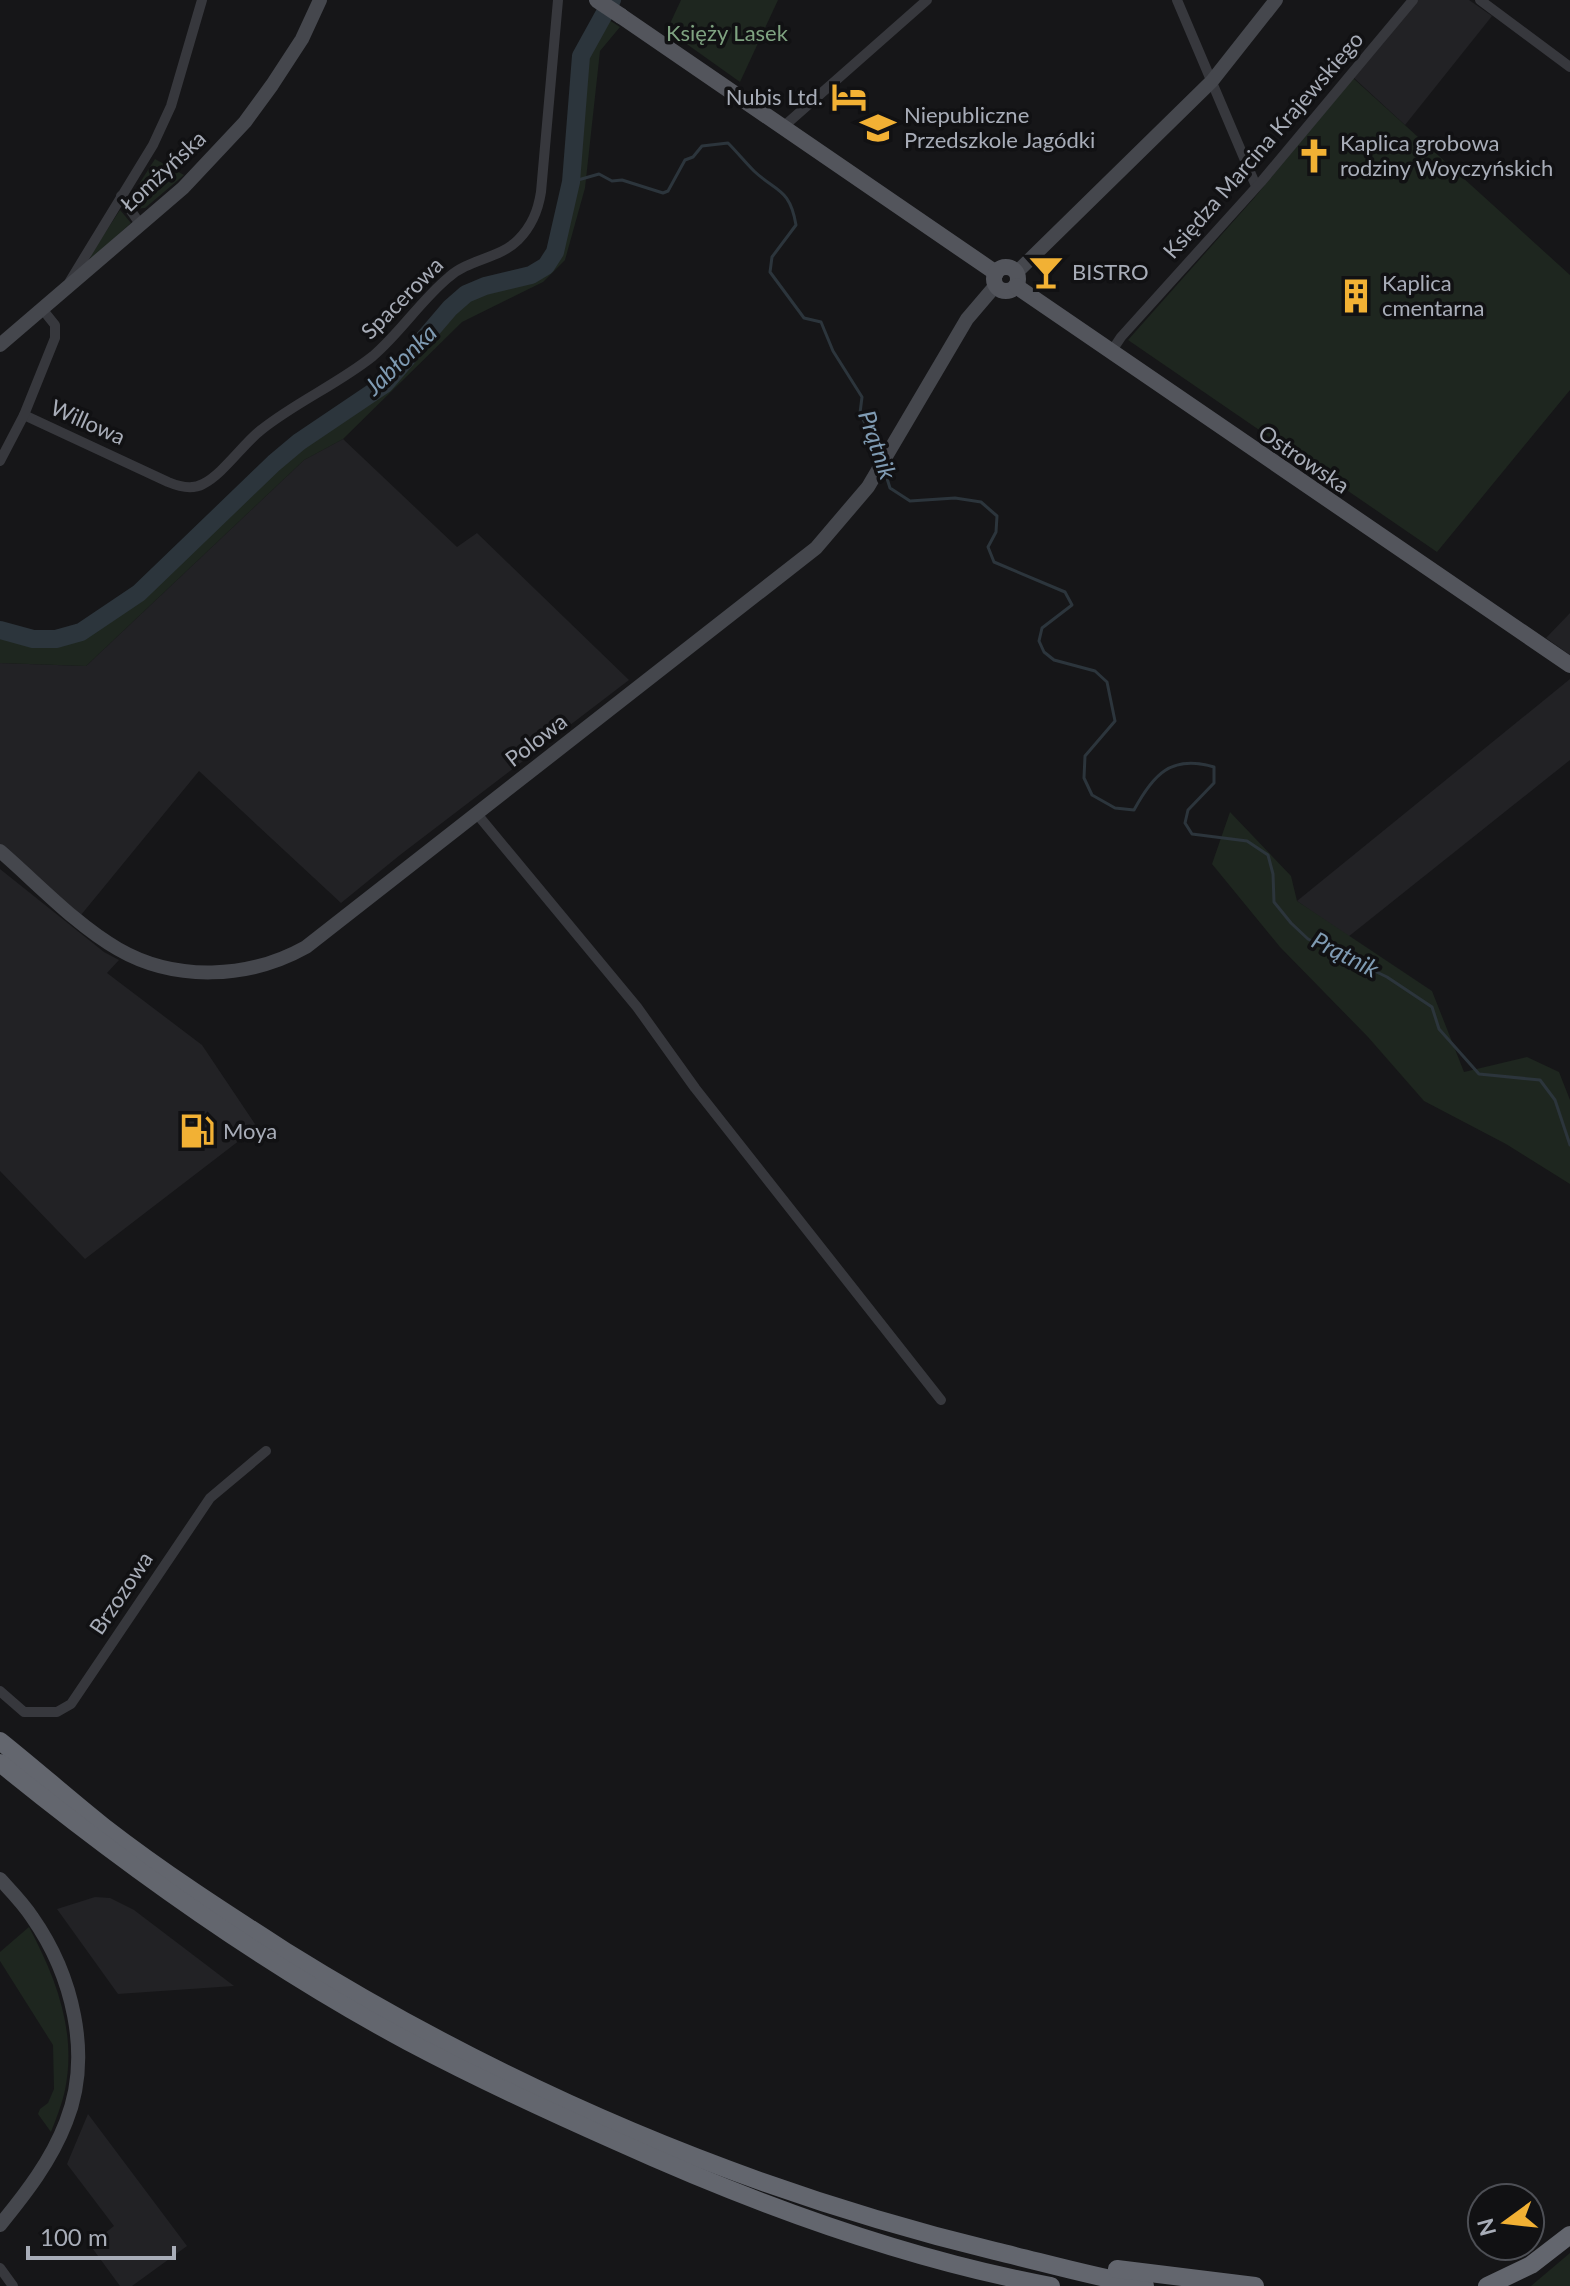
<svg xmlns="http://www.w3.org/2000/svg" width="1570" height="2286" font-family="Lato,sans-serif">
<rect width="100%" height="100%" fill="#161618"/>
<g fill="#222225">
<path d="M1413 0H1469L1492 16 1405 125 1354 78Z"/>
<path d="M343 439 457 547 477 533 629 680 400 855 341 903 199 771 81 915 0 847V663L86 666 304 460Z"/>
<path d="M1570 613V655L1546 638Z"/>
<path d="M1570 679V760L1348 937 1297 901Z"/>
<path d="M0 869 104 952 119 960 107 973 202 1045 257 1127 85 1259 0 1171Z"/>
<path d="M95 1897 110 1898 134 1910 234 1986 118 1994 57 1909Z"/>
<path d="M88 2114 187 2246 132 2286H120L90 2245 114 2226 67 2164Z"/>
</g>
<g fill="#1e261f">
<path d="M681 0H778L740 82 667 30Z"/>
<path d="M606 18 620 27 600 51 585 188 565 260 543 282 462 322 343 439 304 460 86 666 0 663V638L48 648 75 642 123 613 293 452 312 438 350 418 386 389 463 305 486 292 535 279 547 270 556 256 576 191 588 55Z"/>
<path d="M1353 78 1570 275V390L1437 552 1128 340 1255 197Z"/>
<path d="M155 159 184 175 145 208 136 209 134 192Z"/>
<path d="M120 210 131 223 90 260 91 254Z"/>
<path d="M1230 812 1291 876 1297 901 1432 991 1464 1072 1527 1057 1559 1072 1570 1100V1184L1506 1144 1424 1101 1368 1037 1280 947 1212 864Z"/>
<path d="M29 1927C56 1978 77 2032 65 2090 62 2104 56 2119 51 2132L38 2114 40 2109 48 2103 54 2089 53 2045 0 1961V1952Z"/>
<path d="M1570 2253V2286H1531Z"/>
</g>
<g fill="none" stroke-linecap="round" stroke-linejoin="round">
<g stroke="#2c353c" stroke-width="3">
<path d="M571 182 599 174 612 181 622 180 663 193 668 191 685 160 693 157 702 146 728 143C737 152 745 162 754 171 776 192 790 188 796 225L772 257 770 272 804 318 821 322 833 351 862 397 860 413 880 454"/>
<path d="M884 469 890 488 910 501 955 498 981 502 997 516 996 532 988 547 994 562 1065 592 1072 605 1042 628 1039 641 1044 652 1054 660 1095 671 1107 682 1115 721 1085 756 1084 778 1092 795 1115 808 1134 810C1153 775 1171 754 1214 767V783L1188 810 1185 823 1192 834 1247 841 1268 855 1273 874 1274 902 1291 923 1308 939 1387 977 1432 1007 1439 1029 1479 1074 1540 1080 1555 1100 1570 1145"/>
</g>
<path stroke="#2c353c" stroke-width="18" d="M0 630 33 639H56L81 632 139 593 274 463 299 442 385 384 450 308 466 294 485 286 531 275 546 266 555 252 571 182 581 56 612 0"/>
<g stroke="#37383d" stroke-width="10">
<path d="M1177 0 1256 186"/>
<path d="M1480 0 1570 67"/>
<path d="M783 127 927 0"/>
<path d="M121 196 140 224"/>
<path d="M70 281 153 145 171 106 202 0"/>
<path d="M1111 352 1121 337 1261 182 1413 0"/>
<path d="M24 415 168 482C180 487 192 490 203 484 223 474 243 444 261 430 296 402 338 384 373 356 401 332 421 300 449 277 469 259 499 259 518 240 532 226 538 211 541 192L558 0"/>
<path d="M0 461 24 415 55 338V325L43 310"/>
<path d="M477 814 637 1007 695 1088 941 1400"/>
<path d="M0 1691 24 1712H57L71 1704 210 1498 266 1451"/>
<path d="M0 2268 13 2286"/>
</g>
<g stroke="#45474d" stroke-width="14">
<path d="M1016 273 1212 81 1276 0"/>
<path d="M0 345 183 188 245 122 272 85 302 39 320 0"/>
<path d="M0 851C37 883 76 925 118 949 175 982 249 979 306 947L816 548 868 487 967 319 996 285"/>
<path d="M0 1879C11 1891 23 1903 32 1917 72 1974 93 2055 66 2122 51 2161 26 2193 0 2225"/>
</g>
<g stroke="#53555c" stroke-width="16">
<path d="M621 16 996 273"/>
<circle cx="1006" cy="279" r="12"/>
<path d="M1016 286 1570 665"/>
</g>
<g stroke="#63666e" stroke-width="18">
<path d="M0 1741C35 1769 69 1799 104 1827 162 1872 224 1912 285 1951 505 2088 743 2190 995 2251 1045 2263 1094 2277 1145 2286"/>
<path d="M0 1763C128 1867 263 1964 409 2042 477 2078 546 2110 616 2141 755 2204 901 2258 1051 2286"/>
<path d="M1117 2269 1255 2286"/>
<path d="M1487 2286 1531 2265 1570 2235"/>
</g>
<path stroke="#53555c" stroke-width="16" d="M597 0 621 16"/>
</g>
<defs>
<g id="hotel-bare" transform="scale(2.76)"><path d="M-6-4.5h1.5V1H6V5H4.5V3h-9V5H-6ZM-4 0a1.8 1.8 0 1 1 3.6 0ZM.5 0V-2.5h3Q6-2.5 6 0Z" fill="#f2b134" stroke="#111113" stroke-width="2.5" paint-order="stroke"/></g>
<g id="school-bare" transform="scale(2.76)"><path d="M0-5L7-2L0 1L-7-2ZM-4 1L0 2.5L4 1V4Q0 6-4 4Z" fill="#f2b134" stroke="#111113" stroke-width="2.5" paint-order="stroke"/></g>
<g id="church-bare" transform="scale(2.76)"><path d="M-1.2-6h2.4v3.5h3.3v2.4h-3.3V6h-2.4V-.1h-3.3v-2.4h3.3Z" fill="#f2b134" stroke="#111113" stroke-width="2.5" paint-order="stroke"/></g>
<g id="bar-bare" transform="scale(2.76)"><path d="M-6-5H6L.8 .8V4.5H3.5V6h-7V4.5H-.8V.8Z" fill="#f2b134" stroke="#111113" stroke-width="2.5" paint-order="stroke"/></g>
<g id="building-bare" transform="scale(2.76)"><path d="M-4-6H4V6H1V3H-1V6H-4ZM-2.5-4.3h1.7v1.8h-1.7ZM.8-4.3h1.7v1.8H.8ZM-2.5-1h1.7V.8h-1.7ZM.8-1h1.7V.8H.8Z" fill="#f2b134" stroke="#111113" stroke-width="2.5" paint-order="stroke"/></g>
<g id="fuel-bare" transform="scale(2.76)"><path d="M-5.5-6h7V0h2V4h1.3V-2.5L3-4.5l.8-.8L6-3V5H2.5V1h-1V6h-7ZM-4.2-4.7v3.2H.2V-4.7Z" fill="#f2b134" stroke="#111113" stroke-width="2.5" paint-order="stroke"/></g>
</defs>
<g fill-rule="evenodd">
<use href="#hotel-bare" x="849" y="97"/>
<use href="#school-bare" x="878" y="128"/>
<use href="#church-bare" x="1314" y="156"/>
<use href="#bar-bare" x="1046" y="272"/>
<use href="#building-bare" x="1356" y="296"/>
<use href="#fuel-bare" x="197" y="1131"/>
</g>
<g text-anchor="middle" stroke-width="7" stroke-linejoin="round" paint-order="stroke">
<g font-size="22" fill="#7fa381" stroke="#111113">
<text x="727" y="41">Księży Lasek</text>
</g>
<g font-size="22" fill="#a8adb8" stroke="#111113" text-anchor="start">
<text x="823" y="105" text-anchor="end">Nubis Ltd.</text>
<text x="904" y="123">Niepubliczne<tspan x="904" dy="25">Przedszkole Jagódki</tspan></text>
<text x="1340" y="151">Kaplica grobowa<tspan x="1340" dy="25">rodziny Woyczyńskich</tspan></text>
<text x="1072" y="280">BISTRO</text>
<text x="1382" y="291">Kaplica<tspan x="1382" dy="25">cmentarna</tspan></text>
<text x="223" y="1139">Moya</text>
</g>
<g font-size="22" fill="#a8adb8" stroke="#111113">
<text transform="translate(1263 145) rotate(-49)" y="8">Księdza Marcina Krajewskiego</text>
<text transform="translate(163 171) rotate(-43)" y="8">Łomżyńska</text>
<text transform="translate(402 298) rotate(-45)" y="8">Spacerowa</text>
<text transform="translate(88 422) rotate(24)" y="8">Willowa</text>
<text transform="translate(1304 459) rotate(34)" y="8">Ostrowska</text>
<text transform="translate(536 740) rotate(-38)" y="8">Polowa</text>
<text transform="translate(121 1593) rotate(-56)" y="8">Brzozowa</text>
</g>
<g font-size="24" font-style="italic" fill="#7f9bb3" stroke="#111113">
<text transform="translate(401 360) rotate(-44)" y="8">Jabłonka</text>
<text transform="translate(877 445) rotate(71)" y="8">Prątnik</text>
<text transform="translate(1345 955) rotate(27)" y="8">Prątnik</text>
</g>
</g>
<g transform="translate(1506 2222) rotate(255)"><circle r="38" fill="#111113" stroke="#4d4f55" stroke-width="2"/>
<path d="M0-6L14 30L0 20L-14 30Z" fill="#f2b134"/>
<text y="-12" font-size="22" font-weight="bold" text-anchor="middle" fill="#a8adb8">N</text>
</g>
<path d="M28 2246v12h146v-12" fill="none" stroke="#a8adb8" stroke-width="4"/>
<text x="40" y="2246" font-size="24" fill="#a8adb8" stroke="#111113" stroke-width="6" paint-order="stroke">100 m</text>
</svg>
